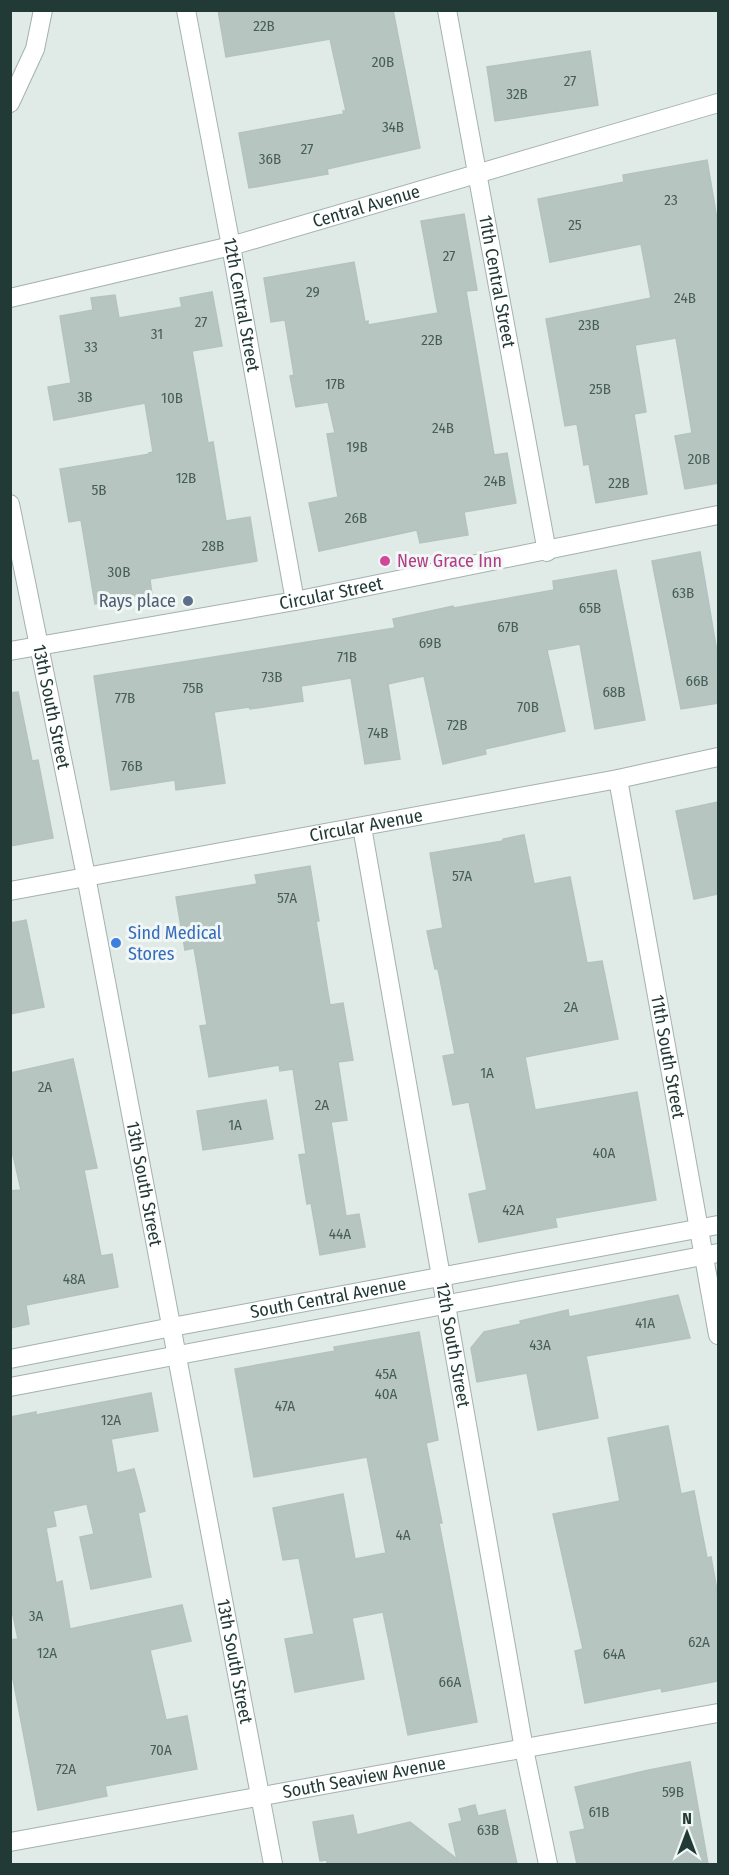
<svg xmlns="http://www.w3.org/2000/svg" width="729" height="1875" font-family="'Fira Sans Condensed',sans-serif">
<rect width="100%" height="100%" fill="#e0eae7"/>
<g fill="#b6c5c0" stroke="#b3c3bf" stroke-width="1.5">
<path d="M218 10H393L420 148 327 169 328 174 249 188 239 133 344 114 343 111H346L330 39 226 57Z"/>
<path d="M590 51 598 105 495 121 487 67Z"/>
<path d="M707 160 718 225V483L685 489 675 436 692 433 676 338 635 345 646 412 634 414 647 494 596 503 589 464 584 465 577 424 565 426 546 319 651 298 641 244 550 262 538 199 624 182 623 175Z"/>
<path d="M464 214 477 290 466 291 494 455 507 453 516 503 464 512 468 535 420 543 417 530 319 551 309 503 338 497 327 434 335 433 328 402 296 407 290 376 294 375 285 320 271 322 264 278 354 262 365 322 368 321V325L438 313 421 221Z"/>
<path d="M212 292 222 346 192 351 208 443 213 442 226 521 250 517 257 561 150 579 152 595 95 604 81 520 69 522 60 469 150 454 149 453 153 452 145 403 54 420 48 387 71 383 60 316 93 310 91 298 115 295 119 318 182 307 180 298Z"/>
<path d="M700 552 718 658V703L681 709 652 561Z"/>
<path d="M616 570 645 720 595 729 580 644 547 650 565 731 485 749 486 754 443 764 424 676 388 684 400 759 365 764 351 678 301 686 303 701 250 709 249 707 214 712 225 783 176 790 175 780 111 790 94 676 395 628 393 619 453 606 454 608 554 590 553 581Z"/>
<path d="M18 692 32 761 38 760 53 838 10 846V693Z"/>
<path d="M718 802V894L694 899 676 811Z"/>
<path d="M524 835 534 884 570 877 587 963 602 961 618 1039 525 1057 535 1110 637 1092 656 1200 555 1218 557 1227 479 1242 469 1194 487 1190 469 1102 453 1105 443 1056 455 1054 438 969H435L427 931 443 928 430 853 503 841V839Z"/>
<path d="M310 866 319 921H316L330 1005 343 1003 353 1060 338 1062 347 1120 331 1122 346 1216 359 1214 365 1247 320 1255 311 1203 307 1204 299 1155 306 1154 293 1069 280 1071 279 1065 209 1077 200 1026 207 1025 194 948 185 950 176 897 257 884 255 875Z"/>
<path d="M26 920 44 1007 10 1014V923Z"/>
<path d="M73 1059 97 1168 84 1170 101 1256 112 1254 118 1287 26 1305 29 1324 10 1328V1191L21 1190 10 1142V1073Z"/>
<path d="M266 1100 273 1139 203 1150 197 1111Z"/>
<path d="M678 1295 690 1338 586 1356 598 1418 538 1430 527 1373 477 1382 471 1348 484 1332 521 1324 520 1321 568 1310 569 1317Z"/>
<path d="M419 1332 438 1440 426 1443 442 1523H439L477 1722 408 1735 383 1612 352 1618 364 1679 295 1692 285 1639 314 1634 299 1558 283 1560 273 1508 343 1494 355 1559 386 1553 367 1457 254 1477 235 1369 335 1351 334 1347Z"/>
<path d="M151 1393 158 1431 111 1439 117 1473 134 1469 140 1491 145 1511 138 1513 151 1577 91 1589 80 1537 94 1534 87 1504 53 1511 56 1526 46 1528 56 1583 62 1581 70 1629 182 1605 191 1641 150 1650 166 1720 187 1716 197 1769 105 1786 107 1796 38 1810 13 1679H10V1640L18 1639 10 1601V1417L36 1412V1415Z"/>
<path d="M668 1426 681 1494 694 1491 707 1558 711 1557 718 1596V1681L662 1692 661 1688 585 1703 575 1651 583 1649 553 1514 620 1501 608 1438Z"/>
<path d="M690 1762 708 1864H577L570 1832 585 1829 575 1787 649 1770Z"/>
<path d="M475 1805 478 1816 505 1810 517 1864H327V1860L320 1861 313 1822 353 1815 357 1835 410 1822 457 1859 449 1824 462 1821 459 1809Z"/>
</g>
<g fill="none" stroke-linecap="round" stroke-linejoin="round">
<g stroke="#a3b2ae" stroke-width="20">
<g id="minor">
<path id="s1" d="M186 10 231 246 295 601"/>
<path id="s2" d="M447 10 547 552"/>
<path id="s3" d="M10 651 295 601 718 515"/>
<path id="s4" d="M618 779 718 1335"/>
<path id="s5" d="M362 827 524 1749 548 1864"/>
<path id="s6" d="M10 1359 172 1327 718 1225"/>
<path d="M10 1387 718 1253"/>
<path id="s7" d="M10 1842 718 1713"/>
</g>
</g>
<g stroke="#a3b2ae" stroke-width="20">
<g id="tertiary">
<path d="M10 103 35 49 43 10"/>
<path id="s8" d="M10 298 231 246 718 103"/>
<path id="s9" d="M10 504 86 876 273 1864"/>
<path id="s10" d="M10 891 618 779 718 757"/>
</g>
</g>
<use href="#minor" stroke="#fff" stroke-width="18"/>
<use href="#tertiary" stroke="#fff" stroke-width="18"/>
</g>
<circle fill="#d1479c" stroke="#f1f7f5" stroke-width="2" cx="385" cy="561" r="6"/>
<circle fill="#5c6f8a" stroke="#f1f7f5" stroke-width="2" cx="188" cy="601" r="6"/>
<circle fill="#3f7fe0" stroke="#f1f7f5" stroke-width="2" cx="116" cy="943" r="6"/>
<g text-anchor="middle" stroke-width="6" stroke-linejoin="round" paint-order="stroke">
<g font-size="15" fill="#475d58">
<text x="264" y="31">22B</text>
<text x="383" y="67">20B</text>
<text x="570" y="86">27</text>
<text x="517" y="99">32B</text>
<text x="393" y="132">34B</text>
<text x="307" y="154">27</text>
<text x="270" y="164">36B</text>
<text x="671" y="205">23</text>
<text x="575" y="230">25</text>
<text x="449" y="261">27</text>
<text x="313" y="297">29</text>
<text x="685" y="303">24B</text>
<text x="201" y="327">27</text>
<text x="589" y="330">23B</text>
<text x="157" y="339">31</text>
<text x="432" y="345">22B</text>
<text x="91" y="352">33</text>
<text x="335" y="389">17B</text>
<text x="600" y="394">25B</text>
<text x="85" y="402">3B</text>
<text x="172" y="403">10B</text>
<text x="443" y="433">24B</text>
<text x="357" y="452">19B</text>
<text x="699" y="464">20B</text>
<text x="186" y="483">12B</text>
<text x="495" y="486">24B</text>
<text x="619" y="488">22B</text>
<text x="99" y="495">5B</text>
<text x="356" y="523">26B</text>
<text x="213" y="551">28B</text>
<text x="119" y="577">30B</text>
<text x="683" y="598">63B</text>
<text x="590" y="613">65B</text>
<text x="508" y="632">67B</text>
<text x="430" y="648">69B</text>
<text x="347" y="662">71B</text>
<text x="272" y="682">73B</text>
<text x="697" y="686">66B</text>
<text x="193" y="693">75B</text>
<text x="614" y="697">68B</text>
<text x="125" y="703">77B</text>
<text x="528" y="712">70B</text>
<text x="457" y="730">72B</text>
<text x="378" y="738">74B</text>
<text x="132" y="771">76B</text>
<text x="462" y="881">57A</text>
<text x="287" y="903">57A</text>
<text x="571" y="1012">2A</text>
<text x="487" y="1078">1A</text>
<text x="45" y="1092">2A</text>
<text x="322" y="1110">2A</text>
<text x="235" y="1130">1A</text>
<text x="604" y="1158">40A</text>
<text x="513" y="1215">42A</text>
<text x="340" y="1239">44A</text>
<text x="74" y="1284">48A</text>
<text x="645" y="1328">41A</text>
<text x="540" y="1350">43A</text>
<text x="386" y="1379">45A</text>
<text x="386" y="1399">40A</text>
<text x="285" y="1411">47A</text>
<text x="111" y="1425">12A</text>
<text x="403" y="1540">4A</text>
<text x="36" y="1621">3A</text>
<text x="699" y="1647">62A</text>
<text x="47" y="1658">12A</text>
<text x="614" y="1659">64A</text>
<text x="450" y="1687">66A</text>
<text x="161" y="1755">70A</text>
<text x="66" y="1774">72A</text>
<text x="673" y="1797">59B</text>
<text x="599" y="1817">61B</text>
<text x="488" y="1835">63B</text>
</g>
<g font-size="18" fill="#223a36" stroke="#f1f7f5">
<text dy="6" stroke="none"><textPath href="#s8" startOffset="368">Central Avenue</textPath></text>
<text dy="6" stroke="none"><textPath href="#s2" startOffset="276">11th Central Street</textPath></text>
<text dy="6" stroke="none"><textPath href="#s1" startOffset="300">12th Central Street</textPath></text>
<text dy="6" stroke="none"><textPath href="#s3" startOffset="326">Circular Street</textPath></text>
<text dy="6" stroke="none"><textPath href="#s9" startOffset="207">13th South Street</textPath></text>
<text dy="6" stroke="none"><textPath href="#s10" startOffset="362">Circular Avenue</textPath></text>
<text dy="6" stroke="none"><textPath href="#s4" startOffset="282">11th South Street</textPath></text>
<text dy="6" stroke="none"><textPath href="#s9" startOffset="693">13th South Street</textPath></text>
<text dy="6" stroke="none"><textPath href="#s6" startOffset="324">South Central Avenue</textPath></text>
<text dy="6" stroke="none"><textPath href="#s5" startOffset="526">12th South Street</textPath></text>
<text dy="6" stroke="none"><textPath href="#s9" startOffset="1179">13th South Street</textPath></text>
<text dy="6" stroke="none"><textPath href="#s7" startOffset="360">South Seaview Avenue</textPath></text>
</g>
<g font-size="18" fill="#b23c85" stroke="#f1f7f5" text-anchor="start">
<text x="397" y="567">New Grace Inn</text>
</g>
<g font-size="18" fill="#4e5e75" stroke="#f1f7f5" text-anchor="end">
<text x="176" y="607">Rays place</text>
</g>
<g font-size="18" fill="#366cbe" stroke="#f1f7f5" text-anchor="start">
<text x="128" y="939">Sind Medical<tspan x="128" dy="21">Stores</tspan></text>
</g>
</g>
<rect width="729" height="1875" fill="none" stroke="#223a36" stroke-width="24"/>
<g transform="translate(687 1833)" stroke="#f1f7f5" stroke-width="4.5" paint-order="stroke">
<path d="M0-4.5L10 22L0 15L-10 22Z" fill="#223a36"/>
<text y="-9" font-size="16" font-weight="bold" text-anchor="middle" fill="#223a36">N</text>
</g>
</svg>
